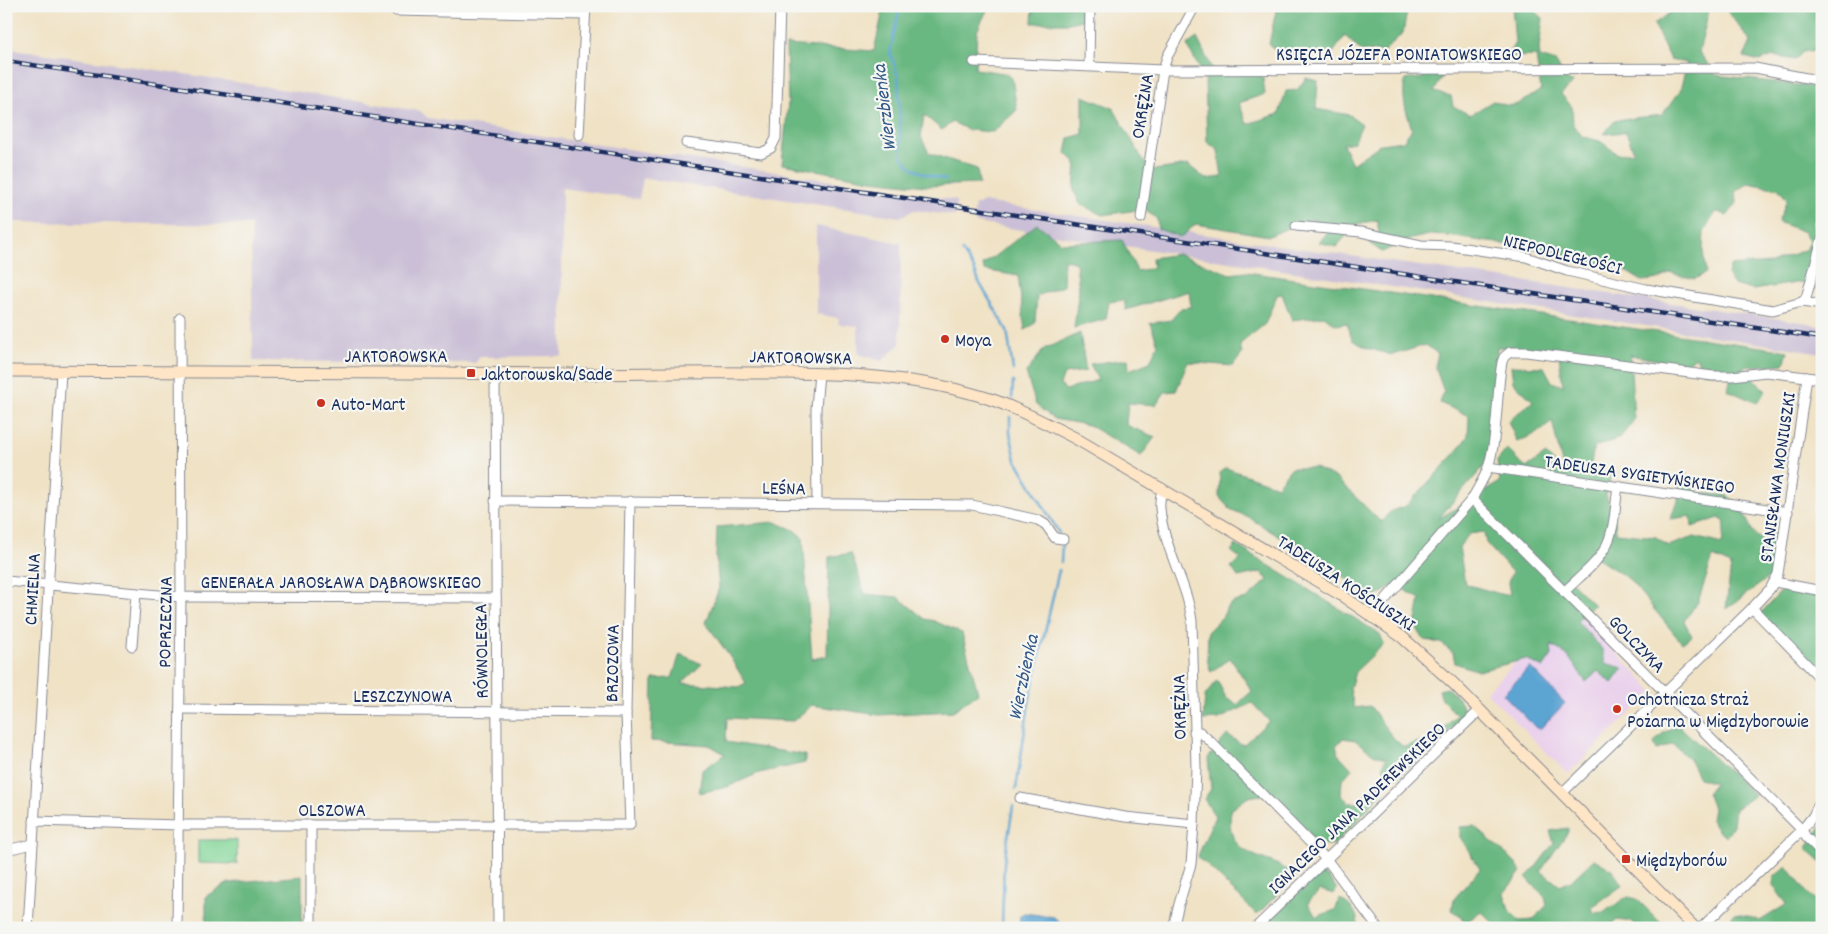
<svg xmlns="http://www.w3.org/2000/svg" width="1828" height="934" font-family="Dekko,sans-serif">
<rect width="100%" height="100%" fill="#f6f6f2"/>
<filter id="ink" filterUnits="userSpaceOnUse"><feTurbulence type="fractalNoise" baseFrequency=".02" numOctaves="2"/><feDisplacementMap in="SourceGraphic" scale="10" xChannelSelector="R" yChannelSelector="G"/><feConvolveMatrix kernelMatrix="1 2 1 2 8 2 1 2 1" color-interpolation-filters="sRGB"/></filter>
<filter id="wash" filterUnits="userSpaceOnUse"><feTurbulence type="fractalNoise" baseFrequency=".0096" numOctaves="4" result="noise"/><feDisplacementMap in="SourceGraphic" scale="20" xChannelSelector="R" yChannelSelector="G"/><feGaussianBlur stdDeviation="1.12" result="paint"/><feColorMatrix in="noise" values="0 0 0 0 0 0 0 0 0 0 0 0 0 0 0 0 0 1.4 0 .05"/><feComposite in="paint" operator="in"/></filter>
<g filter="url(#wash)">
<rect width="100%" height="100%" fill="#f0e2c5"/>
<path fill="#ead1ec" d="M1572 606 1653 691 1568 774 1486 692Z"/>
<g fill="#cabfd6">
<path d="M6 48 191 75 420 111 428 118 955 200 957 202 955 216 914 210 900 217 643 178 639 199 562 188V356L480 357 475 363 253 361 251 225 6 222Z"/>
<path d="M983 202 1808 323 1822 327V353L976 223 973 219 975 205H979Z"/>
<path d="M816 226 901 243 900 344 882 361 858 354V326L838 324 839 318 816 314Z"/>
</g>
<path fill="#84d799" stroke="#50837c" d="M198 840H237V864L198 863Z"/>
<g fill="#6bb881" stroke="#437470" fill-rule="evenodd">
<path d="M884 6H989L977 31 975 69 1004 73 1012 78 1017 110 993 132 969 130 952 122 942 130 924 115 921 137 929 153 977 169 979 184 926 186 871 180 782 164 788 103 786 45 874 51Z"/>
<path d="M1033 6H1087L1085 19 1069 23H1032Z"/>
<path d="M1277 6H1408L1403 33 1383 52 1361 51 1345 36 1332 54 1283 58 1269 44Z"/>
<path d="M1512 6H1532V8L1543 18 1539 48 1540 57 1556 62 1565 78 1573 83 1574 82 1561 94 1572 107 1573 125 1583 137 1600 141 1618 154 1634 152 1626 132 1604 134 1615 120 1662 115 1680 91 1687 63 1670 60 1654 24 1674 10 1675 6H1714L1709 10 1699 52 1716 75 1822 88V217L1813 220 1814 226 1822 237V292L1802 282 1753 290 1734 285 1728 276 1730 266 1770 263 1807 249 1809 240 1804 232 1778 222 1787 200 1779 189 1748 183 1736 191 1737 203 1727 216 1716 211 1704 232 1703 252 1706 273 1695 279 1671 273 1659 279 1642 281 1624 270 1583 261 1552 251 1434 234 1411 239 1382 252 1369 243 1379 233 1377 220 1357 224 1336 247 1319 242 1333 227 1310 219 1269 236 1196 224 1181 237 1158 229 1157 219 1145 209 1102 215 1080 204 1074 191 1076 163 1066 153 1069 138 1083 134V96L1113 108 1143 160 1155 170 1188 165 1206 179 1222 177 1218 150 1207 142 1205 79 1187 45 1197 38 1212 69H1250L1263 78 1265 94 1239 103 1247 124 1279 114 1286 91 1297 90 1306 78 1318 81 1316 109 1350 115 1362 124 1354 142 1343 144 1352 164 1381 144 1403 141 1412 129C1407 114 1400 94 1406 80L1412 78 1421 79 1425 74 1443 75 1434 92 1451 96 1453 106 1470 115 1493 101C1516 111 1521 102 1541 90L1536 56 1512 57 1510 51 1515 43Z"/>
<path d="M1720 6H1822V49L1803 52 1795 60 1773 56 1760 61 1744 57 1751 42 1727 11Z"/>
<path d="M1037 224 1062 243 1122 240 1137 271 1153 268 1152 258 1178 254 1230 274 1246 272 1788 351 1784 364 1742 367 1766 391 1757 403 1728 390 1731 374 1703 372 1696 357 1676 370 1664 361 1630 355 1634 420 1620 438 1594 447 1591 464 1599 479 1613 467 1606 495 1615 521 1616 533 1656 537 1668 546 1694 537 1722 544 1725 522 1719 518 1692 527 1691 516 1670 519 1678 501 1680 474 1685 473 1699 493 1726 495 1739 504 1754 534 1766 543 1770 532 1778 535 1771 576 1726 609 1731 565 1713 557 1698 602 1684 621 1692 636 1682 643 1629 579 1592 555 1566 577 1594 605 1577 621 1602 649 1605 663 1623 668 1612 683 1598 671 1586 682 1567 655 1551 645 1552 655 1543 668 1526 659 1478 671 1455 663 1453 653 1441 643 1424 640 1415 625 1420 599 1395 584 1376 597 1248 517 1230 509 1219 497 1220 472 1226 468 1277 486 1291 468H1315L1336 478 1381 522 1391 511 1406 506 1453 456 1468 436 1469 416 1440 403 1444 392 1435 366 1438 354 1426 345 1392 355 1367 348 1352 340 1347 323 1336 325 1324 316 1292 320 1282 294 1277 295 1265 324 1240 344 1242 354 1233 366 1188 362 1176 391 1165 392 1156 405 1128 403 1126 425 1155 437 1141 456 1088 425 1054 419 1036 405 1026 373 1044 349 1080 333 1086 371 1064 374 1060 385 1066 390 1098 380 1090 364 1128 359 1129 370 1150 362 1158 344 1150 323 1171 320 1181 308 1191 307 1189 291 1126 310 1124 300 1109 302 1106 319 1074 328 1079 289 1076 263 1064 259 1063 286 1037 296 1035 323 1025 330 1018 276 984 270 983 265ZM1497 347 1558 349 1563 386 1552 382 1544 367 1511 366 1513 382 1533 401 1508 421 1517 442 1537 433 1552 421 1564 472 1546 454 1526 468 1507 449 1497 461 1500 482 1438 519 1486 464 1493 429ZM1484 532 1486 543 1512 572 1508 583 1510 594 1504 595 1465 584 1459 547 1469 534Z"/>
<path d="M775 522 794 530 803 538 812 659 827 656 829 557 851 553 865 594 898 597 925 619 934 621 962 633 978 693 953 711 879 715 812 705 793 721 727 718 726 742 805 755V763L759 773 727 787 699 793 702 770 725 754 709 745 651 741 653 679 672 678 680 654 702 664 682 683 738 687 746 683 728 654 706 623 719 588 716 558 717 527Z"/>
<path d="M1236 545 1380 634 1384 644 1355 672 1350 688 1354 708 1370 706C1381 720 1390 738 1404 747L1419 742H1430L1457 715 1442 700 1439 690 1448 688 1460 701 1465 712 1459 722 1398 777 1388 776 1383 766 1386 758 1373 754 1355 740 1343 738 1336 746 1339 755 1352 769 1342 780 1341 794 1349 803H1357L1378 782 1384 791 1335 844 1320 846 1268 794 1248 797 1231 810C1226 845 1243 852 1272 862 1282 866 1282 870 1294 870L1297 874 1257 915 1205 863 1197 858 1215 816 1204 799 1211 789 1208 758 1227 735 1243 745 1269 721 1252 703 1219 719 1203 720 1205 696 1217 680 1226 698 1237 705 1252 691 1230 658 1211 672 1207 660 1208 631 1223 616 1227 607 1234 602 1247 599 1268 580 1261 572 1238 577 1231 567 1241 559 1231 551Z"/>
<path d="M1786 586 1822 597V679L1760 614Z"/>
<path d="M1678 725 1755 795 1735 809 1733 825 1726 837 1718 831 1711 820 1713 808 1707 793 1715 783 1699 778 1690 760 1673 744 1657 750 1654 743 1662 734Z"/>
<path d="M1822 825V862L1806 848Z"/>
<path d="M1474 826 1514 861 1521 872 1504 893 1509 910 1520 921 1533 920 1547 905 1545 897 1526 877 1535 868 1554 843 1550 831 1568 828V832L1541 871 1560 886 1571 881 1594 859 1611 869 1623 885 1592 907 1594 913 1604 912 1628 897 1637 899 1666 928H1640L1632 922 1617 920 1608 928H1498L1481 911 1467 922 1452 910 1454 899 1480 869 1460 837V827Z"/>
<path d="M1787 866 1807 893 1822 907 1821 928H1725L1734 914 1747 916 1760 921 1787 904 1773 886 1774 877Z"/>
<path d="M1317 870 1328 877 1337 889 1334 894 1320 890 1308 903 1316 917 1335 910 1340 899C1353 907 1358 913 1358 928H1267L1274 909Z"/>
<path d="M302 876V928H206V896L229 883Z"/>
</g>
<g fill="#5ba4d2" stroke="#3b6a98">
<path d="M1530 667 1565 703 1541 728H1536L1503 694Z"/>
<path d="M1024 913 1054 917 1066 928H1019L1020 916Z"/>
</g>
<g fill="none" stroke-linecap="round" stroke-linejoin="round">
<g stroke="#5ba4d2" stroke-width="2.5">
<path d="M900 6 890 52 898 76 901 152C906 171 928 175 946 180"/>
<path d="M962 251 974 269 979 282 1007 330 1013 370"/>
<path d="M1012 398 1013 382"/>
<path d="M1010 417V433L1016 460 1059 533"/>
<path d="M1061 562 1062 545"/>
<path d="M1016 789 1029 703 1059 570"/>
<path d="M1002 928 1004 863 1013 806"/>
</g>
</g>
</g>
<g filter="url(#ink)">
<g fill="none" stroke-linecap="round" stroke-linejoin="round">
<g stroke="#868892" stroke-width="11">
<g id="street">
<path d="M396 6V11L585 15"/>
<path d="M974 62 1163 70 1755 68 1822 81"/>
<path d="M1089 66 1090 6"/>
<path d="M579 135 586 6"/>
<path d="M686 143 761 153 771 148 776 138 780 6"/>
<path d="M1141 218 1163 70 1167 57 1195 6"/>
<path d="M1296 226 1361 232 1421 245 1451 246 1526 257 1567 271 1646 289 1773 310 1802 302 1822 305"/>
<path d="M1802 302 1806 298 1822 239"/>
<path d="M495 373 498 928"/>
<path d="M1488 467 1788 512"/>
<path d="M1162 488C1161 495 1159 502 1160 508 1163 547 1187 582 1192 621L1196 767 1194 824 1191 864 1179 904 1173 928"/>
<path d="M1472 499 1802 830 1806 837 1822 853"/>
<path d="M495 501 972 505 1038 520 1046 525 1055 538 1063 539"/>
<path d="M817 503 816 408 819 373"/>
<path d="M6 581 181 597 496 598"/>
<path d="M1775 582 1822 591"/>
<path d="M1564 592C1578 578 1596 565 1605 548 1615 531 1615 506 1618 486"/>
<path d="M1752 608 1822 680"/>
<path d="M1372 615 1472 499C1477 489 1484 479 1488 468 1498 436 1496 396 1502 362L1504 357 1510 352H1526L1713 376H1732L1766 372 1822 379"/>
<path d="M132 646 136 593"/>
<path d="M180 709 626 713"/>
<path d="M1194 732H1200L1210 741 1327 860 1378 928"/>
<path d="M1562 793 1752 608 1770 589 1778 574 1807 377"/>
<path d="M1020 798 1125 817 1194 824"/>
<path d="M34 821 180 825H630L626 713 630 501"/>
<path d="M311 825V928"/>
<path d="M6 850 33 844"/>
<path d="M28 928 61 372"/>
<path d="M177 928 181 597 180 318"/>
<path d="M1255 928C1331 856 1404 782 1480 710"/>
<path d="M1701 928 1802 830 1813 816 1822 797"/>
</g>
</g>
<g stroke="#868892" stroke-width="13">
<path id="secondary" d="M6 371 590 374C648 373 706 372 764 373 841 373 919 375 993 400 1021 410 1048 424 1075 438L1341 595 1402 637 1454 684 1695 928"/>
</g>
<use href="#street" stroke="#fff" stroke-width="9"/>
<use href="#secondary" stroke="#fde5c5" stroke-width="11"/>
<g stroke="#1b2f5e" stroke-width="4.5">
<path id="rail" d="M6 61 1822 338"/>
</g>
<use href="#rail" stroke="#f6f6f2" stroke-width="2.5" stroke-dasharray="8" stroke-linecap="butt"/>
</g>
</g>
<g fill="#c8321e" stroke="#f6f6f2" stroke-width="2">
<circle cx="945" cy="339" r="5"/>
<rect x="466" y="368" width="10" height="10" rx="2.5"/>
<circle cx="321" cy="403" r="5"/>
<circle cx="1617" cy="709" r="5"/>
<rect x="1621" y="854" width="10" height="10" rx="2.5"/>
</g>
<g text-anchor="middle" stroke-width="4.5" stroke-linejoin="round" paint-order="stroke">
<g font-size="19" fill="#1b2f5e" stroke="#f6f6f2">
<text x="1399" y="60">KSIĘCIA JÓZEFA PONIATOWSKIEGO</text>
<text transform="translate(1141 106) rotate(-81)" y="7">OKRĘŻNA</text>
<text transform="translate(1563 253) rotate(14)" y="7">NIEPODLEGŁOŚCI</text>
<text x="396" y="362">JAKTOROWSKA</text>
<text transform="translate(801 356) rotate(1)" y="7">JAKTOROWSKA</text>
<text transform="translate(1640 473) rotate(8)" y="7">TADEUSZA SYGIETYŃSKIEGO</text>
<text transform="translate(1776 477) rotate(-82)" y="7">STANISŁAWA MONIUSZKI</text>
<text transform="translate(784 487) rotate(1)" y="7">LEŚNA</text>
<text x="341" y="588">GENERAŁA JAROSŁAWA DĄBROWSKIEGO</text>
<text transform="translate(1347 582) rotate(33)" y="7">TADEUSZA KOŚCIUSZKI</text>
<text transform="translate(31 589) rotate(-87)" y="7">CHMIELNA</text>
<text transform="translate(164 622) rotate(-89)" y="7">POPRZECZNA</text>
<text transform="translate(1638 643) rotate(46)" y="7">GOLCZYKA</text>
<text transform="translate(480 651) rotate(-91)" y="7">RÓWNOLEGŁA</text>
<text transform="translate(611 663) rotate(-89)" y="7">BRZOZOWA</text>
<text x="403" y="702">LESZCZYNOWA</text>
<text transform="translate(1178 707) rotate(-91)" y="7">OKRĘŻNA</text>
<text transform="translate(1356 807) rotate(-44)" y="7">IGNACEGO JANA PADEREWSKIEGO</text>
<text x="332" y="816">OLSZOWA</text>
</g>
<g font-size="19" fill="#1b2f5e" stroke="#f6f6f2" text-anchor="start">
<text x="955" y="346">Moya</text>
<text x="481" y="380">Jaktorowska/Sade</text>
<text x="331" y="410">Auto-Mart</text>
<text x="1627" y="705">Ochotnicza Straż<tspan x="1627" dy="22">Pożarna w Międzyborowie</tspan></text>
<text x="1636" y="866">Międzyborów</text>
</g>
<g font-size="20" font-style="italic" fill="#315887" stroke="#f6f6f2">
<text transform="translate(883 108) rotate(-97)" y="7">Wierzbienka</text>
<text transform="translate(1022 677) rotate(-78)" y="7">Wierzbienka</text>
</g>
</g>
<rect width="1828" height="934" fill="none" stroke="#f6f6f2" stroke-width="25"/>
</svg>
